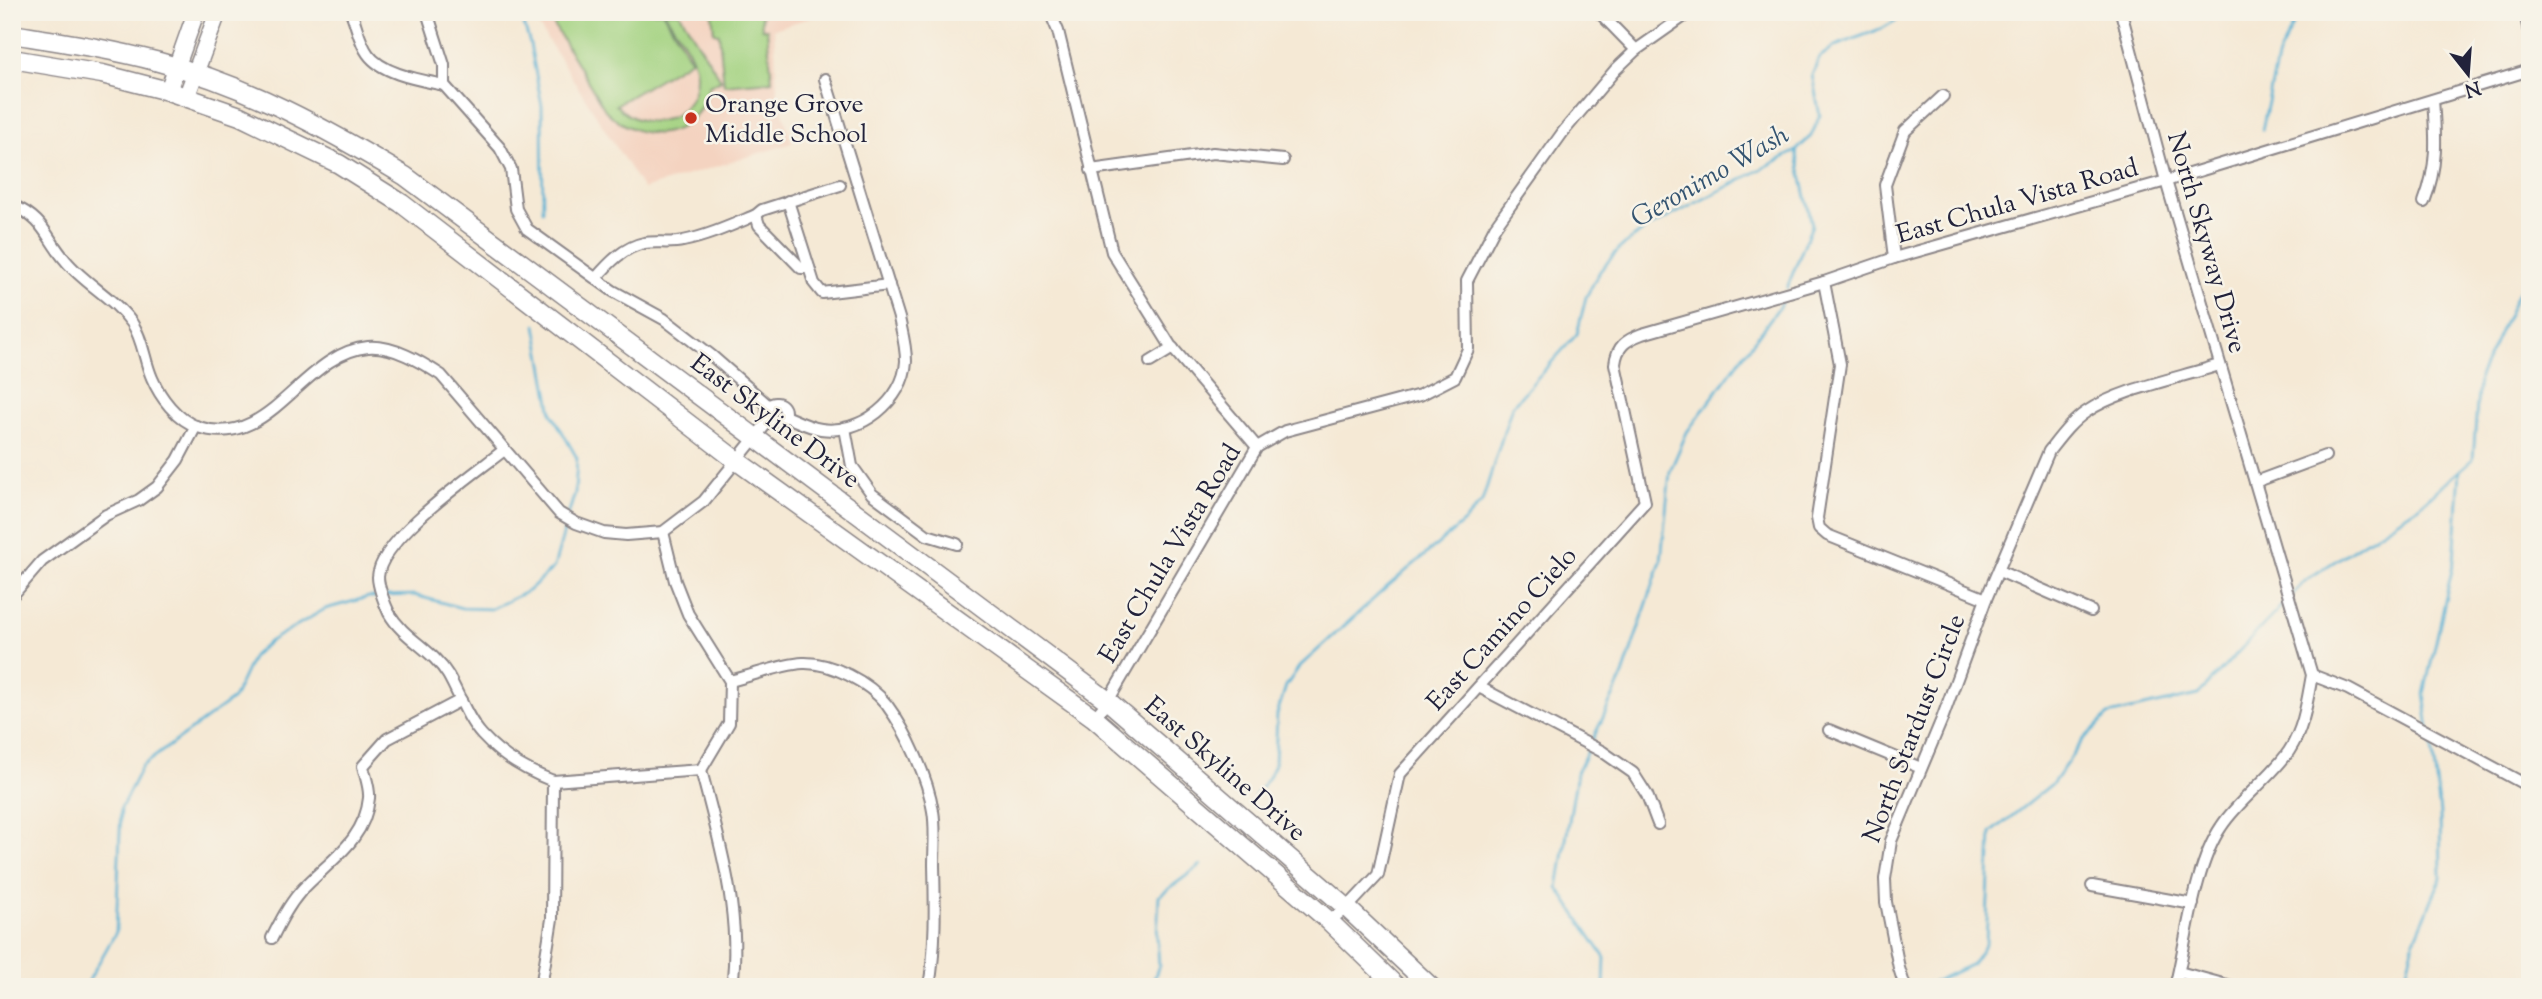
<svg xmlns="http://www.w3.org/2000/svg" width="2542" height="999" font-family="'Sorts Mill Goudy',serif">
<rect width="100%" height="100%" fill="#f7f3e8"/>
<filter id="ink" filterUnits="userSpaceOnUse"><feTurbulence type="fractalNoise" baseFrequency=".0143" numOctaves="2"/><feDisplacementMap in="SourceGraphic" scale="14" xChannelSelector="R" yChannelSelector="G"/><feConvolveMatrix kernelMatrix="1 2 1 2 8 2 1 2 1" color-interpolation-filters="sRGB"/></filter>
<filter id="wash" filterUnits="userSpaceOnUse"><feTurbulence type="fractalNoise" baseFrequency=".00686" numOctaves="4" result="noise"/><feDisplacementMap in="SourceGraphic" scale="28" xChannelSelector="R" yChannelSelector="G"/><feGaussianBlur stdDeviation="1.57" result="paint"/><feColorMatrix in="noise" values="0 0 0 0 0 0 0 0 0 0 0 0 0 0 0 0 0 1.4 0 .05"/><feComposite in="paint" operator="in"/></filter>
<g filter="url(#wash)">
<rect width="100%" height="100%" fill="#f5e9d5"/>
<path fill="#f4d3c0" d="M530 12H827L774 29 777 92 792 143 643 189Z"/>
<g fill="#a3d280" stroke="#627a5e" stroke-width="2">
<path d="M546 12H663L691 60 616 105C645 137 698 120 696 74 695 53 675 30 664 12H679L721 80 709 86C697 141 642 147 605 110Z"/>
<path d="M712 12H761L762 29H767L772 81 724 85 719 34 714 33Z"/>
</g>
<g fill="none" stroke-linecap="round" stroke-linejoin="round">
<g stroke="#56b1d4" stroke-width="2.5">
<path d="M517 12 522 18 530 44 542 106 543 211"/>
<path d="M2262 130 2278 55 2300 12"/>
<path d="M1787 288 1812 225 1796 151"/>
<path d="M536 325 552 414 577 458 575 493 568 515"/>
<path d="M2293 594 2306 580 2418 507 2473 459 2479 377 2530 266"/>
<path d="M385 596 414 595 462 608 491 609 528 591 554 567 567 521"/>
<path d="M2429 728 2424 694 2454 561 2460 470"/>
<path d="M1591 743 1623 675 1661 561 1670 471 1687 432 1779 307 1783 298"/>
<path d="M1588 749 1577 773 1558 888 1605 958 1604 987"/>
<path d="M1255 796 1269 777 1275 762 1277 714 1286 686 1299 667 1388 586 1464 522 1482 502 1512 406 1577 334 1586 297 1600 271 1620 248 1644 230 1796 151 1811 136 1820 116 1812 75 1820 57 1835 46 1883 28 1910 12"/>
<path d="M85 987 116 932 121 808 142 766 233 699 253 656 270 641 325 609 369 597H379"/>
<path d="M1151 987 1159 965 1157 937 1159 896 1201 865"/>
<path d="M1923 987 1972 964 1986 943 1991 833 2053 783 2083 740 2108 715 2198 695 2286 601"/>
<path d="M2406 987 2407 969 2415 940 2441 878 2440 814 2431 738"/>
</g>
</g>
</g>
<g filter="url(#ink)">
<g fill="none" stroke-linecap="round" stroke-linejoin="round">
<g stroke="#8c8688" stroke-width="14">
<g id="minor">
<path d="M351 12C357 26 359 42 368 54 382 74 420 80 444 85"/>
<path d="M427 12 444 65V85L500 148 511 169 516 209 527 229 613 291 664 319 712 356 769 406"/>
<path d="M1050 12 1058 31 1112 252 1170 345 1257 447"/>
<path d="M1599 12 1636 50"/>
<path d="M2121 12 2166 181 2312 675C2307 702 2304 728 2289 751 2270 779 2239 799 2221 827 2194 867 2187 940 2175 987"/>
<path d="M2525 12 2530 37"/>
<path d="M1091 170 1213 153 1283 160"/>
<path d="M788 201 814 283 822 293 889 285"/>
<path d="M2424 202C2438 166 2436 138 2433 100"/>
<path d="M12 205C46 220 45 237 66 261 85 284 114 298 132 323 143 339 144 360 152 378 160 397 177 420 198 427 271 451 302 353 368 347 393 345 421 362 441 375L559 513 576 523 604 533 626 535 663 532 704 501 770 419"/>
<path d="M756 215 759 225 801 268H809"/>
<path d="M1894 258 1885 185 1905 131 1943 96"/>
<path d="M596 278C609 263 624 247 644 243 657 241 670 244 683 241 708 236 732 225 756 215L762 210 840 185"/>
<path d="M1824 282 1840 364 1817 518 1819 528 1827 535 1986 599"/>
<path d="M1150 362 1173 348"/>
<circle cx="776" cy="412" r="9"/>
<path d="M785 416C797 421 808 427 821 429 860 435 904 401 906 361 906 346 902 332 899 318L825 79"/>
<path d="M845 428 852 466 872 494 927 535 957 544"/>
<path d="M504 450C473 475 380 538 378 577 378 586 385 605 389 613 403 638 433 650 448 675 459 694 467 719 482 735 501 756 527 771 553 781L701 770"/>
<path d="M2255 482 2325 456"/>
<path d="M663 532 675 581 688 614 730 681 729 723 701 770"/>
<path d="M1999 571 2091 611"/>
<path d="M12 596 42 561 106 515 139 500 157 487 178 460 196 426"/>
<path d="M2312 675 2348 689 2530 787"/>
<path d="M730 681C751 676 783 664 803 663 831 662 869 682 887 705 907 732 928 778 933 811 936 828 934 847 934 865 935 906 936 946 929 987"/>
<path d="M1479 687 1603 752 1633 773 1647 795 1658 824"/>
<path d="M1094 718 1108 701 1257 447 1285 431 1420 395 1455 377 1468 349 1467 281 1495 227 1563 132 1616 69 1636 50 1690 12"/>
<path d="M1829 730 1921 768"/>
<path d="M701 770C719 840 742 913 732 987"/>
<path d="M2092 886 2193 904"/>
<path d="M1329 921 1347 908 1378 875 1400 774 1645 502 1615 364C1617 346 1626 340 1642 334L1824 282 1894 258 2166 181 2530 70"/>
<path d="M272 938C280 922 288 906 300 892 327 862 365 842 369 798 370 788 365 776 363 766L387 739 461 700"/>
<path d="M2179 972 2234 987"/>
<path d="M541 987 552 919 553 781"/>
<path d="M1905 987 1899 968 1886 902 1885 879 1891 841 1942 719 1986 599 2049 451C2060 437 2071 422 2086 412 2120 389 2179 378 2219 365"/>
</g>
</g>
<g stroke="#8c8688" stroke-width="19">
<g id="secondary">
<path d="M168 91 196 12"/>
<path d="M186 98 218 12"/>
</g>
</g>
<g stroke="#8c8688" stroke-width="21">
<g id="primary">
<path d="M12 34C62 42 111 49 159 62 247 85 327 129 405 176L1108 701 1347 908 1431 987"/>
<path d="M12 59 102 74 168 91 240 116 339 164 401 203 737 461 1094 718 1329 921 1397 987"/>
</g>
</g>
<use href="#minor" stroke="#fff" stroke-width="10"/>
<use href="#secondary" stroke="#fff" stroke-width="16"/>
<use href="#primary" stroke="#fff" stroke-width="18"/>
</g>
</g>
<circle fill="#c8321e" stroke="#f7f3e8" stroke-width="2.5" cx="691" cy="118" r="7"/>
<g text-anchor="middle" stroke-width="5" stroke-linejoin="round" paint-order="stroke">
<g font-size="26" fill="#22223b" stroke="#f7f3e8" text-anchor="start">
<text x="705" y="112">Orange Grove<tspan x="705" dy="30">Middle School</tspan></text>
</g>
<g font-size="26" fill="#22223b" stroke="#f7f3e8">
<text transform="translate(2017 200) rotate(-16)" y="9">East Chula Vista Road</text>
<text transform="translate(2208 242) rotate(74)" y="9">North Skyway Drive</text>
<text transform="translate(776 420) rotate(37)" y="9">East Skyline Drive</text>
<text transform="translate(1169 553) rotate(-59)" y="9">East Chula Vista Road</text>
<text transform="translate(1501 628) rotate(-48)" y="9">East Camino Cielo</text>
<text transform="translate(1913 728) rotate(-69)" y="9">North Stardust Circle</text>
<text transform="translate(1226 768) rotate(41)" y="9">East Skyline Drive</text>
</g>
<g font-size="28" font-style="italic" fill="#345471" stroke="#f7f3e8">
<text transform="translate(1709 175) rotate(-30)" y="10">Geronimo Wash</text>
</g>
</g>
<rect width="2542" height="999" fill="none" stroke="#f7f3e8" stroke-width="42"/>
<g transform="translate(2468 74) rotate(163)" stroke="#f7f3e8" stroke-width="5" paint-order="stroke">
<path d="M0-5L12 26L0 18L-12 26Z" fill="#22223b"/>
<text y="-10" font-size="19" font-weight="bold" text-anchor="middle" fill="#22223b">N</text>
</g>
</svg>
